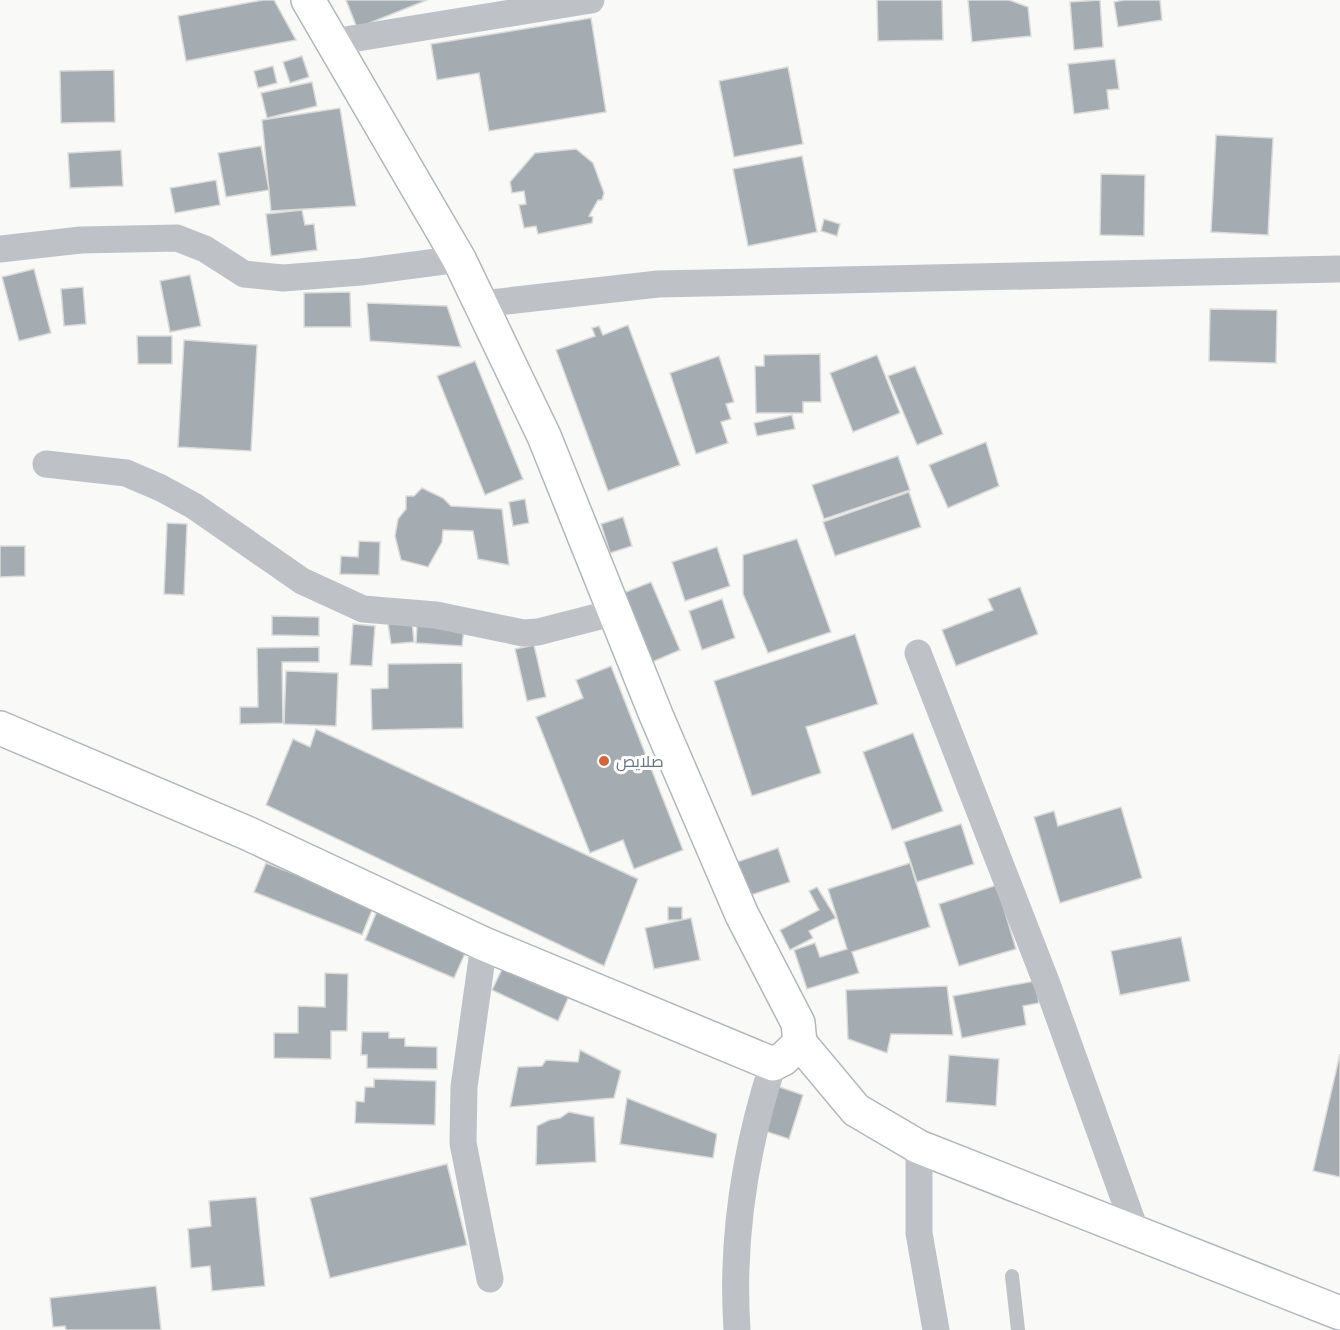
<svg xmlns="http://www.w3.org/2000/svg" width="1340" height="1330" font-family="Quicksand,Cairo,sans-serif">
<rect width="100%" height="100%" fill="#f9f9f7"/>
<g fill="#a4acb2" stroke="#dbdbd9" stroke-width="1.5">
<path d="M263 0H274L296 40 186 61 178 16Z"/>
<path d="M346 0H427L357 28Z"/>
<path d="M877 0H942L943 40 878 41Z"/>
<path d="M968 0H1009L1028 7 1031 36 972 42Z"/>
<path d="M1100 0 1103 47 1074 50 1070 2Z"/>
<path d="M1124 0H1160L1162 20 1118 27 1114 2Z"/>
<path d="M591 18 606 112 489 131 479 73 437 80 431 44Z"/>
<path d="M302 56 309 77 290 83 283 62Z"/>
<path d="M1115 59 1119 89 1107 90 1109 109 1074 114 1068 64Z"/>
<path d="M273 66 277 83 258 88 254 71Z"/>
<path d="M788 67 803 144 734 157 719 81Z"/>
<path d="M114 70 115 122 61 123 60 71Z"/>
<path d="M312 82 317 106 267 118 261 93Z"/>
<path d="M340 108 356 206 271 211 262 120Z"/>
<path d="M1216 135 1273 138 1268 235 1211 232Z"/>
<path d="M261 146 269 190 226 197 218 153Z"/>
<path d="M576 149 593 163 604 193 602 200H598L589 216 593 217 592 223 538 234 536 226 524 228 519 205 526 204 524 191 512 193 510 182 535 153Z"/>
<path d="M121 150 123 186 70 188 68 153Z"/>
<path d="M802 156 817 232 748 246 733 169Z"/>
<path d="M1101 174 1145 175 1144 236 1100 235Z"/>
<path d="M216 180 220 205 175 213 170 188Z"/>
<path d="M302 210 305 225 314 224 317 250 271 256 266 214Z"/>
<path d="M824 219 840 224 837 236 821 231Z"/>
<path d="M34 269 51 333 19 341 2 277Z"/>
<path d="M190 275 201 326 170 332 160 281Z"/>
<path d="M83 287 86 324 64 326 61 289Z"/>
<path d="M350 292 351 327H304V293Z"/>
<path d="M367 303 447 306 461 347 370 341Z"/>
<path d="M1210 309 1277 310 1276 363 1209 361Z"/>
<path d="M628 325 680 465 608 491 556 350 595 336 592 328 599 326 603 335Z"/>
<path d="M137 336H172V364H138Z"/>
<path d="M184 340 257 345 251 451 178 447Z"/>
<path d="M820 354 821 402H803V413H756L755 366H764V355Z"/>
<path d="M877 355 900 413 853 432 830 373Z"/>
<path d="M719 356 734 402 726 404 731 419 721 422 728 443 696 454 670 373Z"/>
<path d="M475 361 523 479 485 495 437 376Z"/>
<path d="M915 366 943 434 917 445 888 376Z"/>
<path d="M792 415 795 429 757 436 754 423Z"/>
<path d="M986 442 999 486 948 508 929 465Z"/>
<path d="M898 456 910 490 824 519 812 485Z"/>
<path d="M422 488 443 498 451 506 502 509 509 565 478 559 473 531 443 530 442 542 428 567 401 560 395 536 398 519 406 509V496H414Z"/>
<path d="M909 492 921 527 835 556 823 522Z"/>
<path d="M525 499 529 523 513 526 509 502Z"/>
<path d="M623 517 632 546 610 553 601 524Z"/>
<path d="M167 523 187 524 184 595 164 594Z"/>
<path d="M797 539 831 632 768 653 743 594V555Z"/>
<path d="M359 541 380 542 379 575 340 574 341 556 358 557Z"/>
<path d="M0 546H25V576L0 577Z"/>
<path d="M717 547 730 586 685 601 672 562Z"/>
<path d="M651 582 680 650 650 663 621 594Z"/>
<path d="M1020 587 1038 634 956 666 942 630 993 610 988 599Z"/>
<path d="M722 599 735 638 702 650 689 611Z"/>
<path d="M272 616 319 617V636L272 635Z"/>
<path d="M412 621 414 642 391 644 388 624Z"/>
<path d="M353 624 375 626 372 666 350 665Z"/>
<path d="M417 625 464 629 462 646 416 643Z"/>
<path d="M855 634 878 704 806 727 821 773 752 796 714 681Z"/>
<path d="M534 645 546 697 527 701 515 649Z"/>
<path d="M319 647V662H282L283 723 240 724V707H258L257 648Z"/>
<path d="M462 663 463 728 372 730 371 689 388 688V664Z"/>
<path d="M611 666 683 850 634 869 623 840 590 853 536 717 583 698 576 680Z"/>
<path d="M286 671 338 673 336 726 284 724Z"/>
<path d="M316 729 638 879 604 966 266 805 293 739 310 747Z"/>
<path d="M913 733 943 811 892 830 863 752Z"/>
<path d="M1121 807 1142 878 1060 903 1034 817 1054 811 1058 826Z"/>
<path d="M961 824 974 864 917 882 904 842Z"/>
<path d="M778 848 790 882 745 897 734 863Z"/>
<path d="M266 863 374 905 362 935 254 892Z"/>
<path d="M910 863 930 927 852 952 859 973 807 989 794 950 815 943 820 957 847 949 828 889Z"/>
<path d="M997 885 1016 949 959 966 939 904Z"/>
<path d="M817 887 836 918 809 931 813 938 790 950 780 930 819 910 809 891Z"/>
<rect x="668" y="907" width="14" height="13"/>
<path d="M377 911 467 949 454 978 365 940Z"/>
<path d="M691 918 700 960 654 969 645 928Z"/>
<path d="M1181 937 1190 981 1120 995 1111 951Z"/>
<path d="M505 963 570 994 558 1021 492 990Z"/>
<path d="M325 973 348 974 347 1031H331V1059L274 1058V1033H298V1006L325 1007Z"/>
<path d="M1035 981 1039 1003 1023 1006 1026 1025 962 1038 953 996Z"/>
<path d="M947 986 953 1035 891 1034 887 1053 848 1039 846 990Z"/>
<path d="M362 1032H389V1038H405V1046L437 1047V1069L367 1068V1055H361Z"/>
<path d="M580 1050 621 1071 614 1098 510 1107 518 1067 542 1066 546 1060 578 1062Z"/>
<path d="M1340 1054V1177L1313 1171Z"/>
<path d="M949 1055 999 1059 996 1106 946 1102Z"/>
<path d="M374 1079 436 1081 435 1125 355 1123 356 1101 364 1102 365 1087H374Z"/>
<path d="M774 1085 803 1095 789 1139 759 1129Z"/>
<path d="M627 1098 717 1134 713 1158 620 1144Z"/>
<path d="M569 1112 594 1117 596 1162 536 1165 537 1126 549 1120 560 1118Z"/>
<path d="M447 1164 467 1245 330 1278 310 1198Z"/>
<path d="M256 1197 265 1286 212 1291 210 1266 191 1268 188 1229 211 1226 209 1201Z"/>
<path d="M156 1286 161 1330H66L65 1326 53 1327 50 1298Z"/>
</g>
<g fill="none" stroke-linecap="round" stroke-linejoin="round">
<g stroke="#b3b8bd" stroke-width="36">
<path id="secondary" d="M800 1043 856 1110 919 1147 1340 1313"/>
</g>
<g stroke="#b2b7bb" stroke-width="36">
<path id="primary" d="M0 728 247 833 484 944 773 1064 783 1059 800 1043 798 1023 742 915 656 715 544 436 459 259 308 0"/>
</g>
<path stroke="#bec2c6" stroke-width="14" d="M1012 1276 1018 1330"/>
<g stroke="#bec2c6" stroke-width="27">
<path d="M333 42 591 0"/>
<path d="M0 249 81 240 177 238 205 249 244 274 283 278 361 272 459 259"/>
<path d="M481 304 658 284 1340 269"/>
<path d="M46 464 126 473 161 488 194 506 302 581 363 609 436 615 523 633 538 632 616 612"/>
<path d="M918 653 1047 984 1136 1232"/>
<path d="M484 944 464 1087 463 1143 490 1279"/>
<path d="M919 1147V1233L936 1330"/>
<path d="M737 1330C731 1239 745 1150 773 1064"/>
</g>
<use href="#secondary" stroke="#fff" stroke-width="33"/>
<use href="#primary" stroke="#fff" stroke-width="33"/>
</g>
<circle fill="#d1673f" stroke="#fff" stroke-width="2" cx="604" cy="761" r="6"/>
<g text-anchor="middle" stroke-width="6" stroke-linejoin="round" paint-order="stroke">
<g font-size="16" fill="#66747f" stroke="#fff" text-anchor="start">
<text x="616" y="767">صلايص</text>
</g>
</g>
</svg>
